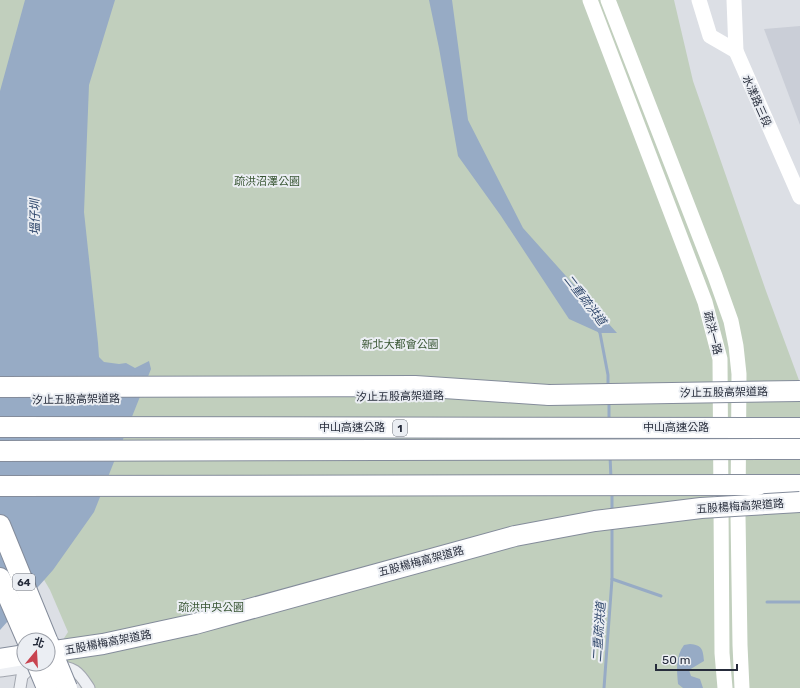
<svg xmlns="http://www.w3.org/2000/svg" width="800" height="688" font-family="Rubik,'Noto Sans TC',sans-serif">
<rect width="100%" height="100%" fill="#dcdfe5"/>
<path fill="#caced7" d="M800 26V125L764 29Z"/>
<path fill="#c1cfbd" d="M0 0H674L693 81 766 291 800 383V688H81L59 646 68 632 50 590 3 510 0 474Z"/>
<g fill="#97abc5">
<path d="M25 0H115L89 85 84 212 98 343 99 357 104 362 119 364 126 363 135 368 149 361 151 369 94 512 53 570 0 630V91Z"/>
<path d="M429 0H452L468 120 523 228 617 333H600L569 319 501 216 458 156 439 48Z"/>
<path d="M690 644C702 645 703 649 704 661L689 670 691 676 700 679 703 688H683L678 684C677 670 675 657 684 645Z"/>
</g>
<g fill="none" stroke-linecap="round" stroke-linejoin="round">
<g stroke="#97abc5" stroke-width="3">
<path d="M599 331 600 333 608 375V387"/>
<path d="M609 400V421"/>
<path d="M610 456 611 478"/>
<path d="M612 492V512"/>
<path d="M612 579 661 596"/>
<path d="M767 602H800"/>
<path d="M604 688 612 579V526"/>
</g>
<g stroke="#a2a6af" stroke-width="13">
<g id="street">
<path d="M0 671C20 669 58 660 75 671 81 675 85 682 89 688"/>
<path d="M20 688 22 676 31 667"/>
</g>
</g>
<g stroke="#848c9b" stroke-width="22">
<g id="highway">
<path d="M0 387 415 386 549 395"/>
<path d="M758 485H800"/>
<path d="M0 525 47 640"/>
<path d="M0 578 27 640"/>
<path d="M0 659 24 655"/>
</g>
</g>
<use href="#street" stroke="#eef0f4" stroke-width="11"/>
<g stroke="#fff" stroke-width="15">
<path d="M590 0 705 302 720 359 722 653 725 688"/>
<path d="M608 0 715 276 731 321 736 346 739 374 738 515 740 645 742 688"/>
<path d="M699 0 710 36 736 51"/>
<path d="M734 0 736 51 800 197"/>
</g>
<use href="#highway" stroke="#fff" stroke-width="20"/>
<g stroke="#848c9b" stroke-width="22" stroke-linecap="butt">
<g id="highway-bridge">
<path d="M549 395 800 391"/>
<path d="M0 427 800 428"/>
<path d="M0 451 800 449"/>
<path d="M0 486 758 485"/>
<path d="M48 642 67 688"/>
<path d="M48 652 103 644 195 624 515 536 595 521 701 508 800 502"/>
<path d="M37 664 47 688"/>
</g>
</g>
<use href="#highway-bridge" stroke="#fff" stroke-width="20"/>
</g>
<g text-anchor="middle" stroke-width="4" stroke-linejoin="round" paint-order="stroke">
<g fill="#ebeef3" stroke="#616672" stroke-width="1">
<rect x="393" y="420" width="14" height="16" rx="3"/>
<rect x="13" y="574" width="22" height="16" rx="3"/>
</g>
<g font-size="10" font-weight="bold" fill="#262c3b">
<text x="400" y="432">1</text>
<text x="24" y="586">64</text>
</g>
<g font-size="11" fill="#262c3b" stroke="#ebeef3">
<text transform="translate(757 101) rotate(66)" y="4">水漾路三段</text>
<text transform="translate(713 333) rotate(76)" y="4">疏洪一路</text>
<text transform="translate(724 392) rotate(-1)" y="4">汐止五股高架道路</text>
<text transform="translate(400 396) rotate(-1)" y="4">汐止五股高架道路</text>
<text transform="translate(76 399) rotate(-1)" y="4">汐止五股高架道路</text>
<text x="352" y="431">中山高速公路</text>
<text x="676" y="431">中山高速公路</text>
<text transform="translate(740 506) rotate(-4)" y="4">五股楊梅高架道路</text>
<text transform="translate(421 561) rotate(-15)" y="4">五股楊梅高架道路</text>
<text transform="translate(108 642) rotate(-11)" y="4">五股楊梅高架道路</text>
</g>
<g font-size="11" fill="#395634" stroke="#ebeef3">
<text x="267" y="185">疏洪沼澤公園</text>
<text x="400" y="348">新北大都會公園</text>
<text x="211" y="611">疏洪中央公園</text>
</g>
<g font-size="12" font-style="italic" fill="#32496d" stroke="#ebeef3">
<text transform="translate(35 217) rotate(-91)" y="4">塭仔圳</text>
<text transform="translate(585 300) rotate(52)" y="4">二重疏洪道</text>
<text transform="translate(599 632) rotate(-86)" y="4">二重疏洪道</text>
</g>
</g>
<g transform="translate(36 652) rotate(18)"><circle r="19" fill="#ebeef3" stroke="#9ca0a9"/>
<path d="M0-3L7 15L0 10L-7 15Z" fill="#c8434f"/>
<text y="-6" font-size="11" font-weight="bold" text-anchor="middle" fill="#262c3b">北</text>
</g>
<path d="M656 664v6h81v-6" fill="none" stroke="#262c3b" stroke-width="2"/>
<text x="662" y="664" font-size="12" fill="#262c3b" stroke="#ebeef3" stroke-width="3" paint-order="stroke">50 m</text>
</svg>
